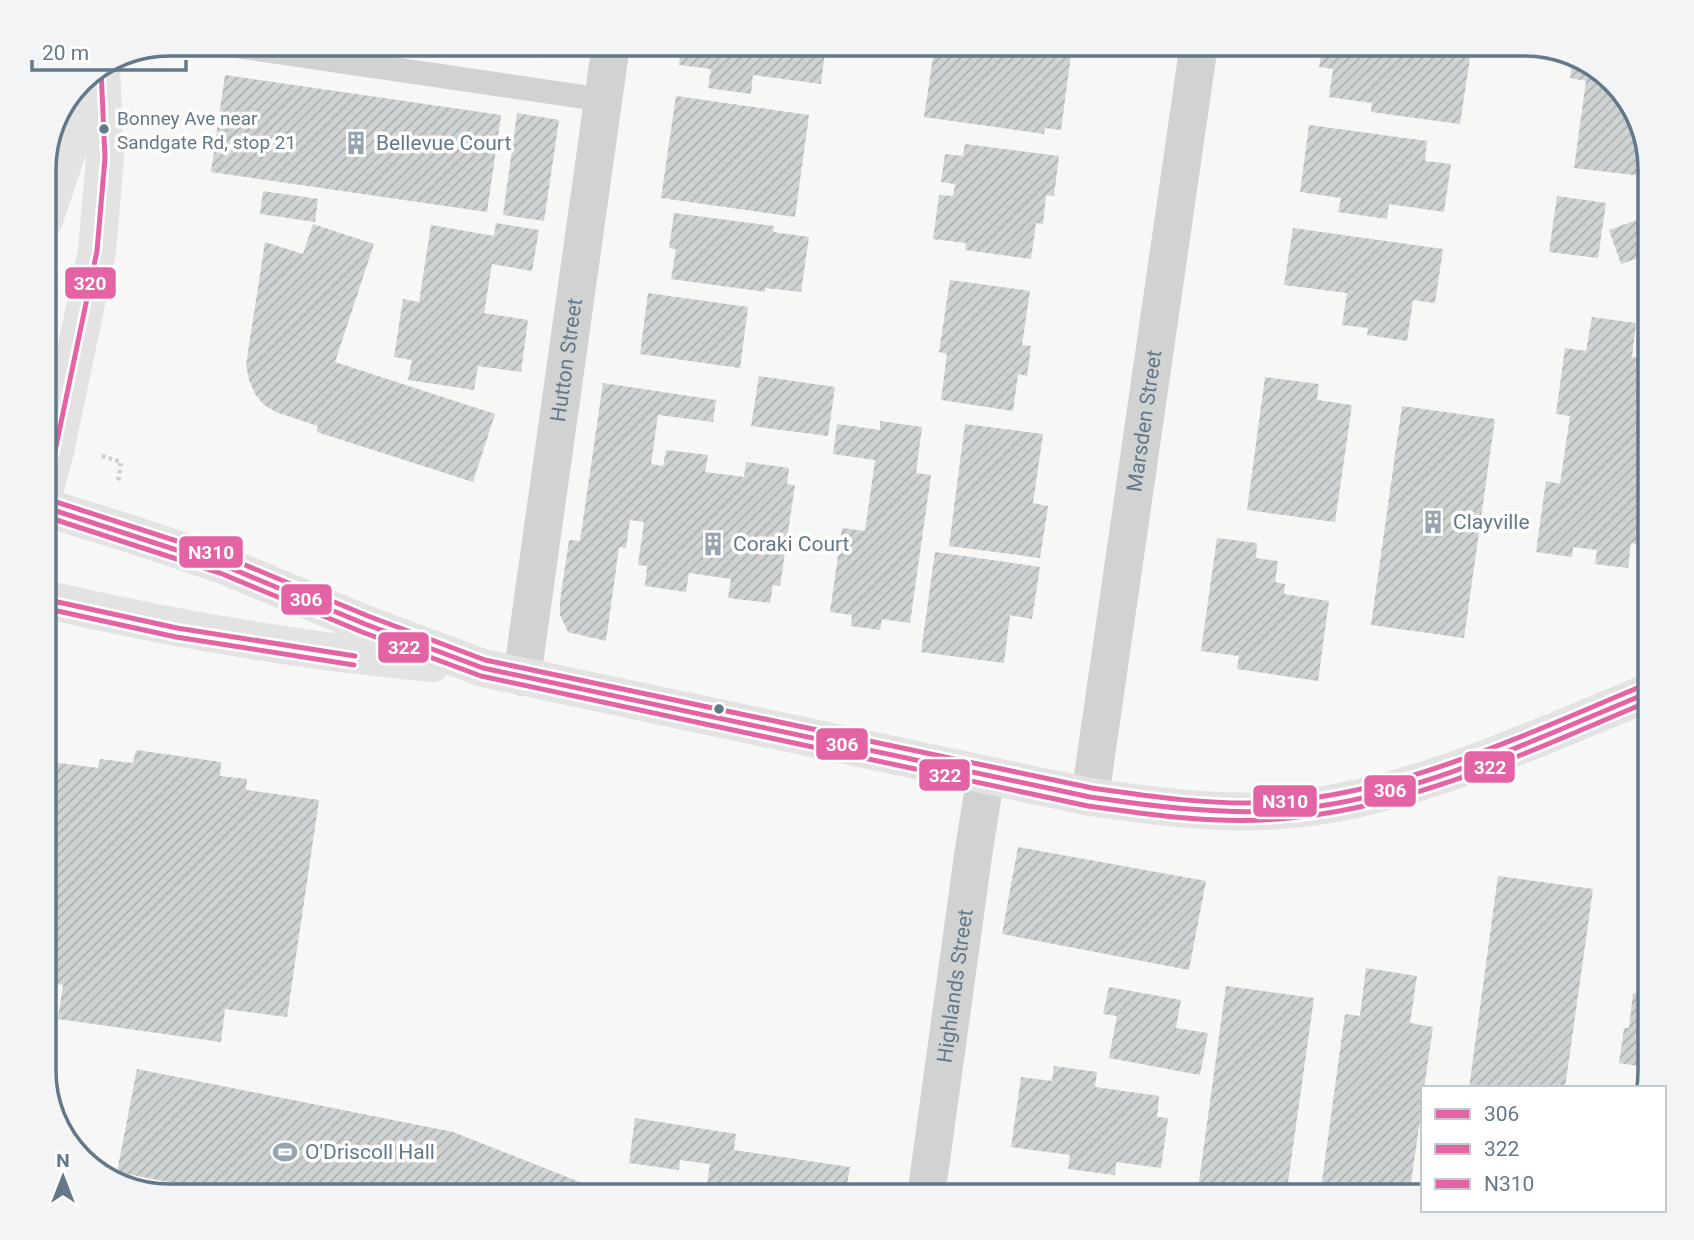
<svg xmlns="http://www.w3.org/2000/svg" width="1694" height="1240" font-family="Roboto,sans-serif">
<defs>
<pattern id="building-hatch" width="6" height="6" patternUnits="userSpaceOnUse" patternTransform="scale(1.75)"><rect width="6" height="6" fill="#d0d3d3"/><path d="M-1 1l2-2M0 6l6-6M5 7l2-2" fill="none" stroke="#acb0b1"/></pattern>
</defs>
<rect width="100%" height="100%" fill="#f7f7f5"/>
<g fill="url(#building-hatch)">
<path d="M451 44H541L539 58 451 45Z"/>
<path d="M681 44H826L821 84 753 75 751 94 708 88 711 69 679 65Z"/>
<path d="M935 44H1056L1055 53 1071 55 1061 130 1045 128 1044 134 924 117Z"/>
<path d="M1323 44H1472L1460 124 1371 112 1372 103 1329 97 1333 69 1319 67Z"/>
<path d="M1573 60 1601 69 1610 80 1609 88 1618 90 1637 113 1650 168V195L1639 193 1642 176 1574 168 1586 81 1570 78Z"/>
<path d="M225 75 501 115 487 212 211 172Z"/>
<path d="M676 96 809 115 795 217 661 198Z"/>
<path d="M517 113 559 120 544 221 503 215Z"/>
<path d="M1309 125 1427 141 1425 161 1451 164 1444 212 1389 204 1387 219 1338 212 1341 198 1300 192Z"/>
<path d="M965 144 1059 156 1054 196 1046 195 1043 224 1036 223 1031 259 965 250 966 243 933 239 939 195 953 196 955 184 941 182 945 154 963 156Z"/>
<path d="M263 191 318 199 315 222 260 214Z"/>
<path d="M1557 196 1606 203 1598 258 1549 252Z"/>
<path d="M674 213 774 226 773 232 809 237 801 292 765 288V292L671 279 676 249 669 248Z"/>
<path d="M1645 217 1650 233V254L1621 264 1609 230Z"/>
<path d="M496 223 539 230 532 271 492 264 484 313 528 320 521 372 478 366 474 390 408 380 412 360 394 357 403 299 419 302 431 225 494 236Z"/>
<path d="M313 224 374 244 335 362 495 414 473 482 317 432 318 426 276 412 264 405 255 394 249 380 246 365 265 242 303 254Z"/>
<path d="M1293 228 1443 249 1435 303 1413 300 1407 341 1367 335 1368 328 1342 325 1347 293 1284 285Z"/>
<path d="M950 280 1030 291 1022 345 1031 346 1027 376 1018 374 1013 411 941 400 947 354 939 352Z"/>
<path d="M648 293 748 307 740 368 640 354Z"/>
<path d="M1592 317 1636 323 1632 357 1650 360V538L1649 546 1631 543 1628 568 1595 564 1597 550 1573 547 1572 557 1536 552 1546 481 1560 484 1570 416 1556 414 1565 348 1586 351Z"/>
<path d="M759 376 835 387 828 436 751 426Z"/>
<path d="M1265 377 1319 384 1317 400 1352 405 1335 522 1247 510Z"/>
<path d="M603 383 716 400 713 422 658 415 651 464 663 466 666 450 708 455 705 472 744 477 746 462 789 468 787 484 795 485 780 586 773 585 770 603 728 598 731 579 689 573 686 592 645 586 647 566 638 565 644 522 630 520 626 548 619 547 606 641 568 632 560 615V601L569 540 580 541Z"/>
<path d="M1402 406 1495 419 1464 638 1371 625Z"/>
<path d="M880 421 922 427 916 473 931 475 910 623 882 619 880 630 851 626 852 615 830 612 842 528 865 531 875 460 833 454 837 424 880 430Z"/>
<path d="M965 424 1043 434 1033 503 1048 506 1040 558 949 546Z"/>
<path d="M1217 538 1257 543 1256 558 1278 561 1275 582 1285 584 1284 594 1329 601 1318 681 1237 669 1239 656 1201 651Z"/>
<path d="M935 552 1040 567 1032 619 1010 615 1004 663 921 652Z"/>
<path d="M136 750 221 762 220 776 247 779 246 790 319 800 287 1017 225 1009 221 1042 58 1019 63 985 44 982V761L98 768 100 759 133 763Z"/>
<path d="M1018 847 1206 881 1189 970 1002 934Z"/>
<path d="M1498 876 1593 889 1565 1088H1469Z"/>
<path d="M1366 968 1417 976 1410 1023 1433 1027 1424 1088H1423V1100L1409 1196H1320L1345 1014 1360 1016Z"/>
<path d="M1226 986 1314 998 1286 1196 1247 1191V1196H1197Z"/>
<path d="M1109 987 1181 1000 1176 1028 1208 1033 1200 1075 1109 1058 1117 1016 1103 1014Z"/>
<path d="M1633 993 1650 996V1068L1619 1063 1624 1028H1629Z"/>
<path d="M1054 1066 1097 1072 1095 1087 1159 1096 1157 1117 1168 1118 1161 1168 1116 1162 1115 1175 1068 1169 1070 1155 1011 1147 1021 1077 1052 1081Z"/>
<path d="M137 1069 453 1132 585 1184 583 1196H238L117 1172Z"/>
<path d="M635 1118 736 1134 734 1150 850 1167 845 1196H705L710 1164 680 1160 679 1170 629 1163Z"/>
<path d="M1060 1186 1124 1195V1196H1059Z"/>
</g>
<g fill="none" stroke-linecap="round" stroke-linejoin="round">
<path stroke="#cccecf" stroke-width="4.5" stroke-dasharray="3.5 3.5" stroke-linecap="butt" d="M102 456 121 462 118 483"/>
<path stroke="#d1d2d2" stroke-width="24" d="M222 44 604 100"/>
<g stroke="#d1d2d2" stroke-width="38">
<path id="s1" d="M522 677 611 44"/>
<path id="s2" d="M1090 797 1199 44"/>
<path id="s3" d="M926 1196 974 849 986 775"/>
</g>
<g stroke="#e3e3e3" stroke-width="38">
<path d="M44 220 70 143 98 74"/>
<path d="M44 493 55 451 97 251 105 158 101 69"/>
</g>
<g stroke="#e3e3e3" stroke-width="38">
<path d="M44 507 128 533 223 565 365 624 483 668 1090 797C1160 807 1232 817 1303 808 1423 793 1538 737 1650 692"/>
<path d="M44 599C173 629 300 651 432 663"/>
</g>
<g stroke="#fff" stroke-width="10">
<g id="bus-1">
<path d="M44 507 223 565 365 624 483 668 1090 797C1151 806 1214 814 1276 811 1407 802 1530 741 1650 692"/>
<path d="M44 599 177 628 355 656"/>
</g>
</g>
<g stroke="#fff" stroke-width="10">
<g id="bus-2">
<path d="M44 516 220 573 362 632 481 676 1088 806C1151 815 1215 824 1278 819 1409 810 1531 750 1650 701"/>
<path d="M44 608 176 637 354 665"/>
</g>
</g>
<g stroke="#fff" stroke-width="10">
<path id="bus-3" d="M47 499 226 557 368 616 485 660 1092 788C1153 797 1215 806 1277 802 1407 792 1528 733 1647 684"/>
</g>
<g stroke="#fff" stroke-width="10">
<path id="bus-4" d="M44 493 55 451 97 251 105 158 101 69"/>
</g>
<use href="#bus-1" stroke="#e463a4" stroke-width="5"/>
<use href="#bus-2" stroke="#e463a4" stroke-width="5"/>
<use href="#bus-3" stroke="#e463a4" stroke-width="5"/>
<use href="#bus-4" stroke="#e463a4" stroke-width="5"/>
</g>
<defs>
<g id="building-bare" transform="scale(1.89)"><path d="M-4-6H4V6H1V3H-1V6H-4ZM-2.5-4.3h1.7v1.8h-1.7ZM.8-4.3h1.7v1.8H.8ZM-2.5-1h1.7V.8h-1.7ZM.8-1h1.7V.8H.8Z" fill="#97a4af" stroke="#fff" stroke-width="2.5" paint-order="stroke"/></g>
<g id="stadium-bare" transform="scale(1.89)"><path d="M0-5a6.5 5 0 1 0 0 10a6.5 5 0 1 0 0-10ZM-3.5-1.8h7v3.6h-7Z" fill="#97a4af" stroke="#fff" stroke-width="2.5" paint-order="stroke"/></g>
</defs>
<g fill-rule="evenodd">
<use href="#building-bare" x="356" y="143"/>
<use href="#building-bare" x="1433" y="522"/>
<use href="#building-bare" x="713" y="544"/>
<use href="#stadium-bare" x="285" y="1152"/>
</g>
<g fill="#637889" stroke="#fff" stroke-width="2.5">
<circle cx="104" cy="129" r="6"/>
<circle cx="719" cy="709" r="6"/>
</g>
<g text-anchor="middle" stroke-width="7" stroke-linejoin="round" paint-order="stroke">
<g font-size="19" fill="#637889" stroke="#fff" text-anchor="start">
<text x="117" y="125">Bonney Ave near<tspan x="117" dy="24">Sandgate Rd, stop 21</tspan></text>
</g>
<g font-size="21" fill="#637889" stroke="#fff" text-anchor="start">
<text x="376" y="150">Bellevue Court</text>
<text x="1453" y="529">Clayville</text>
<text x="733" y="551">Coraki Court</text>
<text x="305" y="1159">O'Driscoll Hall</text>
</g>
<g font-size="21" fill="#637889" stroke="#fff">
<text dy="7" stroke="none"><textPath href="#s1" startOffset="320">Hutton Street</textPath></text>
<text dy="7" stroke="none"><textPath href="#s2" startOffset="380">Marsden Street</textPath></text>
<text dy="7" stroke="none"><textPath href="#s3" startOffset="212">Highlands Street</textPath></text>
</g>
</g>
<path d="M0 0H1694V1240H0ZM169 56H1525A113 113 0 0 1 1638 169V1071A113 113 0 0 1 1525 1184H169A113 113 0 0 1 56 1071V169A113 113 0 0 1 169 56Z" fill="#f3f4f6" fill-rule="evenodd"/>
<path fill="none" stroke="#637889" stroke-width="3.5" d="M169 56H1525A113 113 0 0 1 1638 169V1071A113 113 0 0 1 1525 1184H169A113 113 0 0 1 56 1071V169A113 113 0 0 1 169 56Z"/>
<g stroke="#fff" stroke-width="2.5">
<rect x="64" y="266" width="53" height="34" rx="7" fill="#e463a4"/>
<rect x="178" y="535" width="66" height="34" rx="7" fill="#e463a4"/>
<rect x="280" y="583" width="53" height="33" rx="7" fill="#e463a4"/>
<rect x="377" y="631" width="53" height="33" rx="7" fill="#e463a4"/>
<rect x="815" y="727" width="54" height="34" rx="7" fill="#e463a4"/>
<rect x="1463" y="750" width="53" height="34" rx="7" fill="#e463a4"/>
<rect x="918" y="758" width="53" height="34" rx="7" fill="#e463a4"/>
<rect x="1363" y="774" width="54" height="34" rx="7" fill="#e463a4"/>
<rect x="1252" y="784" width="66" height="34" rx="7" fill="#e463a4"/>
</g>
<g font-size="19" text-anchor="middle" font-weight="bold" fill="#fff">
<text x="90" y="290">320</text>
<text x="211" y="559">N310</text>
<text x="306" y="606">306</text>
<text x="404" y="654">322</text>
<text x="842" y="751">306</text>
<text x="1490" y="774">322</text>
<text x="945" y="782">322</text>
<text x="1390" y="797">306</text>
<text x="1285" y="808">N310</text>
</g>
<rect x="1421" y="1086" width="245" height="126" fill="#ffffff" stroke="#c1c9d0" stroke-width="2"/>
<rect x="1435" y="1109" width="35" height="10" fill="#e463a4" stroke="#c1c9d0" stroke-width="2"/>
<text x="1484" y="1121" font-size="21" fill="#637889">306</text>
<rect x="1435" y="1144" width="35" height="10" fill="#e463a4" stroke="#c1c9d0" stroke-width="2"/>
<text x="1484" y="1156" font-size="21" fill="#637889">322</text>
<rect x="1435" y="1179" width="35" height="10" fill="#e463a4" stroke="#c1c9d0" stroke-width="2"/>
<text x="1484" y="1191" font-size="21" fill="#637889">N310</text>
<g transform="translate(63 1177)" stroke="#ffffff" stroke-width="5" paint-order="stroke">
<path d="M0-5L12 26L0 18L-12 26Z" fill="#637889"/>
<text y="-10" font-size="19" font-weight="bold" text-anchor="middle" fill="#637889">N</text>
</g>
<path d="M32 60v10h154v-10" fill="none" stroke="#637889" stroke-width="3.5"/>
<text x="42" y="60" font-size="21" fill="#637889" stroke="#ffffff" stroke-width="5" paint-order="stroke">20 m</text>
</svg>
